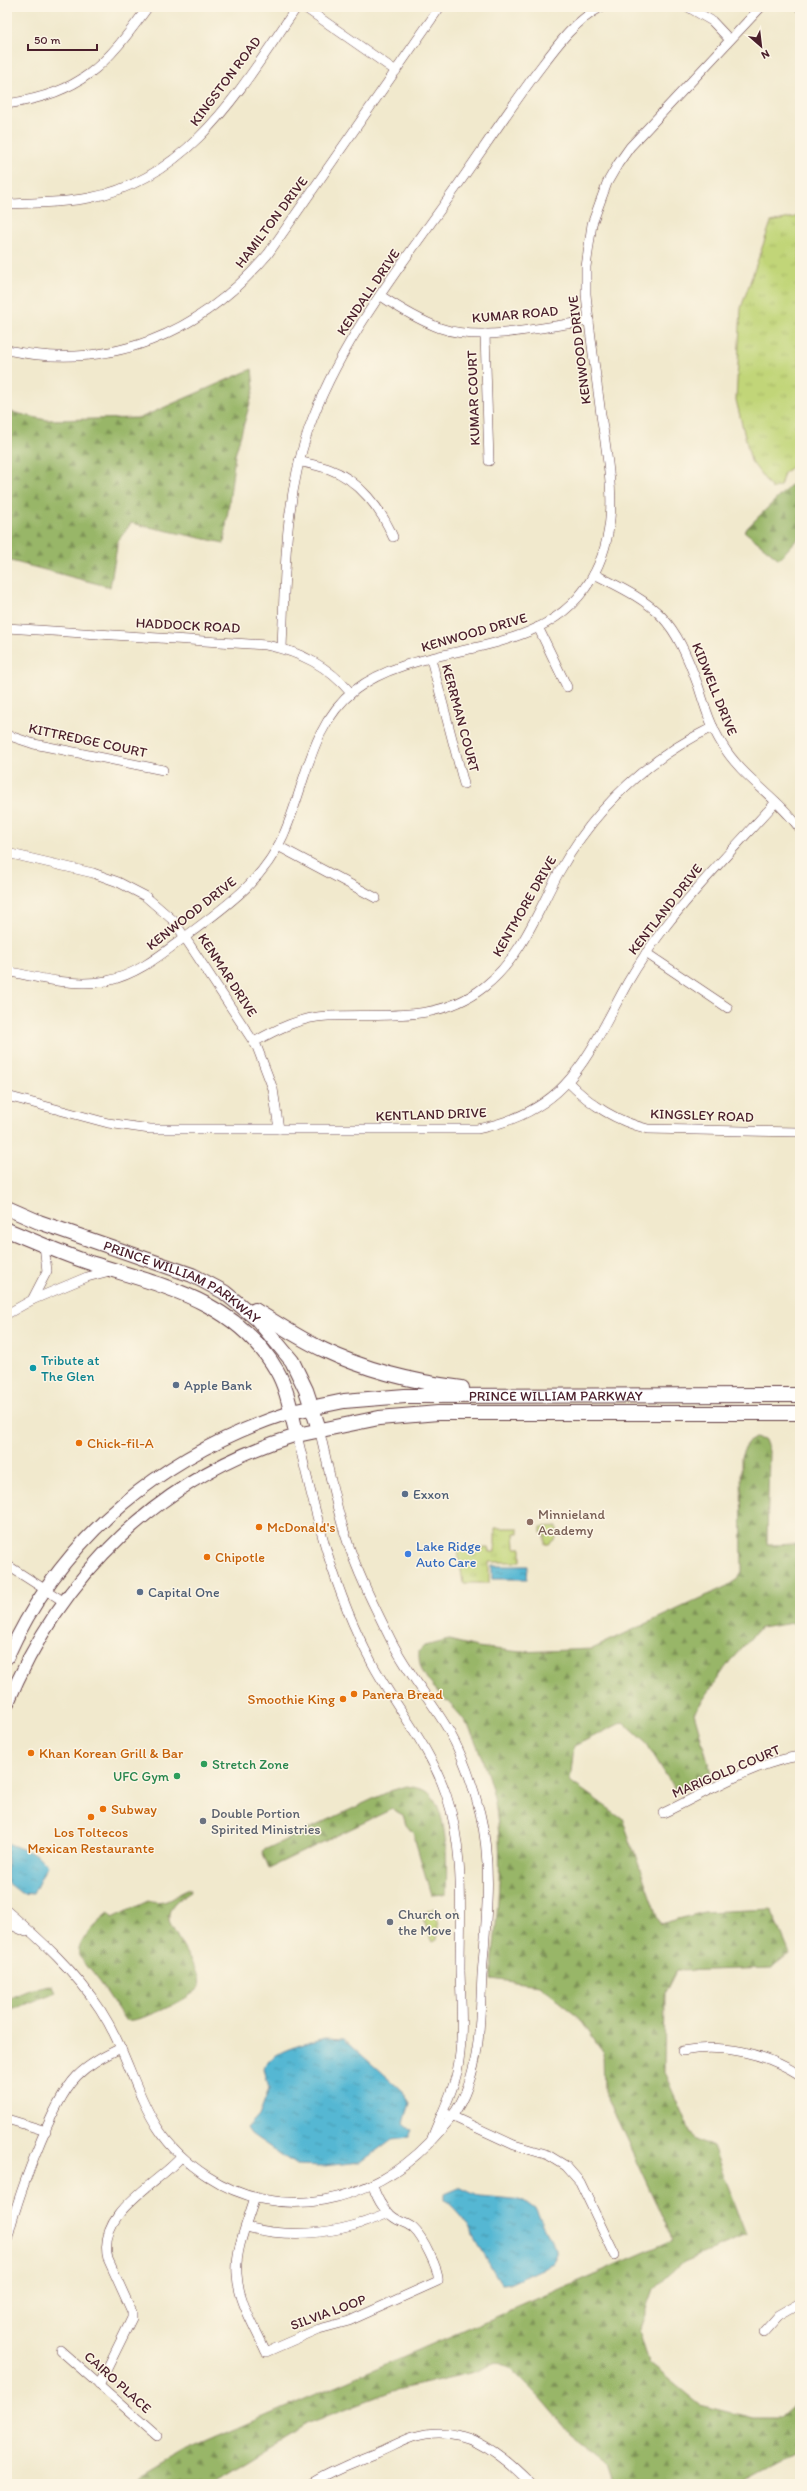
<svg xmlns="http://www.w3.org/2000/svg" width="807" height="2491" font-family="Itim,sans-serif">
<defs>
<pattern id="grass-tufts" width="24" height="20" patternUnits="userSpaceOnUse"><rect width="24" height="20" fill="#c1d578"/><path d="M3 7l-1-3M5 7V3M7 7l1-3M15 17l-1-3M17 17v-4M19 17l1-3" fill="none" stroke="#a7b668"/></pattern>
<pattern id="forest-firs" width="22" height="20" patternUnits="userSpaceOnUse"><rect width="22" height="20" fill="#98b668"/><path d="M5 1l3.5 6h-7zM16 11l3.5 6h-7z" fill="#7e9356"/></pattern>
<pattern id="water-ripples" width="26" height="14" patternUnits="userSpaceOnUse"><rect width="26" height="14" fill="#54b7d3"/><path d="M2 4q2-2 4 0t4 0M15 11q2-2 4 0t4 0" fill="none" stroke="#4894ab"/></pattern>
</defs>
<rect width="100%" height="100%" fill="#fcf5e5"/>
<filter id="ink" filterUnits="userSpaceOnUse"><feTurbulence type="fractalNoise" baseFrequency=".025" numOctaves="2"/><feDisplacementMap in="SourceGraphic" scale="8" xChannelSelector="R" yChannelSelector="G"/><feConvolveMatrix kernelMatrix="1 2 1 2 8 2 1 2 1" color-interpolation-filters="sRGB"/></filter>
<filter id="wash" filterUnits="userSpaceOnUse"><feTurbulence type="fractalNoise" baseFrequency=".012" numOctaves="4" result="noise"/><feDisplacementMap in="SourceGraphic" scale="16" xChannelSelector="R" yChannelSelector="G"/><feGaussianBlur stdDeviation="0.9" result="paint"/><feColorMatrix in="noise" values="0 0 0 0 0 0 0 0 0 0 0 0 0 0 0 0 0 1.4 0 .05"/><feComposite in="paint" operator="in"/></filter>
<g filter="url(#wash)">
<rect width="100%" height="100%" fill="#f1e9cd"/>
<g fill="url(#grass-tufts)" stroke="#867a52">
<path d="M800 216V460L784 473 780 486 772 489 751 461 736 400 741 308 771 222Z"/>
<path d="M557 1526V1537L549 1544H545V1533H541V1527Z"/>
<path d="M495 1528H518V1533H514L515 1548H521V1562H489V1583H463L458 1550 488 1548 489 1552H495Z"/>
<path d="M434 1908 438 1926 437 1940 433 1942 421 1915Z"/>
</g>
<g fill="url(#forest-firs)" stroke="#716a4a">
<path d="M252 369 254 389 235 455 224 543 131 523 118 541 110 587 7 560V411L46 420 140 418Z"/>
<path d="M800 476V536L779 559 744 531Z"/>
<path d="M755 1438 765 1440 769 1451 767 1545 800 1544V1622L760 1628 730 1661 694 1713 711 1773 677 1793 647 1744 623 1722 574 1746 570 1781 622 1818 660 1924 704 1912 771 1909 790 1954 772 1968 676 1971 665 1993 664 2072 693 2138 713 2147 747 2235 683 2262 654 2289 639 2331 649 2363 700 2405 753 2418H781L800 2401V2452L740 2484H615L608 2463 570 2433 540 2398 511 2369 496 2363 474 2372 392 2391 308 2423 223 2475 213 2484H129L187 2450 673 2240 604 2091 603 2053 578 2016 539 1985 491 1979C496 1915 509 1838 488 1776 482 1760 476 1738 466 1723 452 1700 416 1682 419 1651L424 1646 449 1640 477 1647 521 1652 592 1649 727 1586 739 1578 742 1571 741 1457 747 1443Z"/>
<path d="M407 1786C413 1787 423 1789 428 1792 449 1809 447 1870 446 1894L431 1895 413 1833 406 1825 403 1815 392 1809 269 1868 262 1851 390 1791Z"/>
<path d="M190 1889 191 1891C178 1899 165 1907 170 1924L199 1976 200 1987C192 1998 137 2024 125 2020L100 1982 79 1956C75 1943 99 1920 109 1913L112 1918 148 1901C167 1907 173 1895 190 1889Z"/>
<path d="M48 1985 52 1986 56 1992 7 2012V1999L29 1990Z"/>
</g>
<g fill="url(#water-ripples)" stroke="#4f6b7f">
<path d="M492 1566H528L527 1579H492Z"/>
<path d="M7 1843 37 1855 47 1865 33 1894 21 1893 7 1882Z"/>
<path d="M325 2038 344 2039 403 2092 410 2103 404 2123 412 2130 409 2137 392 2139 361 2162 323 2166 296 2165 251 2134 247 2128 259 2115 269 2089 264 2068C273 2049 307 2044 325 2038Z"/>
<path d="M459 2187 480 2197 524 2201 536 2210 556 2250V2259L553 2264 511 2283 501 2284C482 2256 473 2222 445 2200V2193Z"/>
</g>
</g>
<g filter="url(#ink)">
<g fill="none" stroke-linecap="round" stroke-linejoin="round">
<g stroke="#633d43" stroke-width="10">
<g id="minor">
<path d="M304 7 396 71"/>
<path d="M688 7 712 21 729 39"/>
<path d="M800 7V8"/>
<path d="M7 104C83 92 104 67 148 7"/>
<path d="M7 204C34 203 62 203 89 198 192 178 242 86 297 7"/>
<path d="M381 296C399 308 419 320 440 328 483 343 544 326 589 321"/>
<path d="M485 334 489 461"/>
<path d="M7 350C111 372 200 334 268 254L440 7"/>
<path d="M299 461C309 464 320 466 329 469 358 479 382 510 393 537"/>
<path d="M594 574C661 607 673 617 699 688 705 707 711 727 722 744 742 778 778 797 800 829"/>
<path d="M538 627 567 687"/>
<path d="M7 628 266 645C301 652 328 666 351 693"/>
<path d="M282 648C285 575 284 502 308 431 340 338 407 259 462 179 487 143 511 107 537 72 556 47 573 22 601 7"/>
<path d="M431 659 464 784"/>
<path d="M7 735 34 744 163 770"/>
<path d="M278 846 376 898"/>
<path d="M7 853 93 873 118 882 145 896 174 921 257 1047 273 1089 279 1129"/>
<path d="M646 953 728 1008"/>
<path d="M7 971C39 978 73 987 107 981 139 974 163 953 189 934 226 906 264 880 283 836 306 786 309 726 355 690 425 636 549 665 595 572 621 521 609 469 601 415 596 375 590 335 586 294V267L592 224 607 183 618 164 630 147 761 7"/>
<path d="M254 1042C277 1029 301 1017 328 1016 383 1013 437 1024 484 987 520 959 537 913 558 874 594 809 645 760 713 727"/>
<path d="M568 1082C592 1106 616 1121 648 1129L800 1132"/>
<path d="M7 1096 108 1123 150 1129H477C570 1111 587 1056 628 982 639 963 652 944 665 927 699 883 739 843 776 802"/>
<path d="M32 1300 47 1271 44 1245"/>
<path d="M7 1314 32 1300 87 1277 110 1271"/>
<path d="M297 1435C315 1512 333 1590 371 1661 395 1707 429 1744 446 1794 465 1850 460 1913 460 1971 461 2005 464 2039 457 2072 452 2095 440 2116 432 2138"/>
<path d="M7 1565 63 1601"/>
<path d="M663 1813C706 1793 752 1763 800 1756"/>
<path d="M7 1911C40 1939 76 1972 100 2009 141 2073 136 2130 207 2176 280 2224 371 2203 429 2143 445 2126 459 2111 467 2088 481 2052 480 2013 482 1975 486 1921 493 1866 480 1813 473 1785 463 1756 449 1731 431 1700 407 1672 391 1640 374 1606 356 1570 345 1534 334 1500 328 1464 319 1429"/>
<path d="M7 1923 26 1932"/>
<path d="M682 2051C722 2043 765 2053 800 2075"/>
<path d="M447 2114 514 2145 548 2155 566 2166 580 2182 615 2255"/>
<path d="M7 2119 46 2131"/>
<path d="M255 2197C248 2221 235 2249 237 2274 238 2301 255 2327 266 2352L319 2329 349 2321 438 2281C440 2271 422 2236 414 2229 409 2224 403 2223 398 2220 385 2213 377 2199 373 2186"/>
<path d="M246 2227C296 2240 343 2233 389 2213"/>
<path d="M7 2241C16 2202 50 2104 77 2076 90 2063 105 2056 121 2048"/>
<path d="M763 2333 779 2315 800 2303"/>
<path d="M60 2350 157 2436"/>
<path d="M99 2385 132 2318V2312L108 2259C96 2212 157 2185 181 2157"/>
<path d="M310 2484C331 2471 354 2462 377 2453 389 2448 401 2441 413 2437 462 2422 499 2451 531 2484"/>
</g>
</g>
<g stroke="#633d43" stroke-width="14">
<g id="major">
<path d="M7 1658C62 1535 165 1453 291 1412"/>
<path d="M7 1705C60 1575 162 1475 297 1435"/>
</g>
</g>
<g stroke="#633d43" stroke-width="16">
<g id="highway">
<path id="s1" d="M7 1208 39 1222 192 1275 224 1292 257 1319 292 1361 306 1390 319 1429"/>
<path d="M7 1230C37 1242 66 1256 97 1265 167 1287 237 1302 277 1371 288 1390 291 1414 297 1435L379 1418 438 1413H800"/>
<path d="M255 1310C278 1324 300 1339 324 1350 366 1370 415 1382 462 1388"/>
<path id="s2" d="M291 1412 344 1401 405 1396 800 1395"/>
</g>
</g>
<use href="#minor" stroke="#fff" stroke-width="9"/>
<use href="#major" stroke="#fff" stroke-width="12"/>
<use href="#highway" stroke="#fff" stroke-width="14"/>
</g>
</g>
<circle fill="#0f9aa8" stroke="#fcf5e5" stroke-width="1.5" cx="33" cy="1368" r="4"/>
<g fill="#5c6f8a" stroke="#fcf5e5" stroke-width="1.5">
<circle cx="176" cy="1385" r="4"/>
<circle cx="405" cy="1494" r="4"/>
<circle cx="140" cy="1592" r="4"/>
</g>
<g fill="#e8710a" stroke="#fcf5e5" stroke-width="1.5">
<circle cx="79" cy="1443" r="4"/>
<circle cx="259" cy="1527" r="4"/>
<circle cx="207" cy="1557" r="4"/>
<circle cx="354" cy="1694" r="4"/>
<circle cx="343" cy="1699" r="4"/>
<circle cx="31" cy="1753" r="4"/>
<circle cx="103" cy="1809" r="4"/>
<circle cx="91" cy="1817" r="4"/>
</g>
<circle fill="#8d6e63" stroke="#fcf5e5" stroke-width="1.5" cx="530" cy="1522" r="4"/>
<circle fill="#3f7fe0" stroke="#fcf5e5" stroke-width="1.5" cx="408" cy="1554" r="4"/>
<g fill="#2e9e5b" stroke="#fcf5e5" stroke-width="1.5">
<circle cx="204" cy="1764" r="4"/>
<circle cx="177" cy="1776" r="4"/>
</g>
<g fill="#6b7280" stroke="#fcf5e5" stroke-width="1.5">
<circle cx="203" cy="1821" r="4"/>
<circle cx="390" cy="1922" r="4"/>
</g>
<g text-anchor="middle" stroke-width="3" stroke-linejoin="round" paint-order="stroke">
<g font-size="14" fill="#4a1f2b" stroke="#fcf5e5">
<text transform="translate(225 81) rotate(-53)" y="5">KINGSTON ROAD</text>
<text transform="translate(271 222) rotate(-53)" y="5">HAMILTON DRIVE</text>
<text transform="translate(368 292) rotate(-56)" y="5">KENDALL DRIVE</text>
<text transform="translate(515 314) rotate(-5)" y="5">KUMAR ROAD</text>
<text transform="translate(579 350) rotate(-97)" y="5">KENWOOD DRIVE</text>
<text transform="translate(473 398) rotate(-92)" y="5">KUMAR COURT</text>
<text transform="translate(188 625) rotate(3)" y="5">HADDOCK ROAD</text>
<text transform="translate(474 632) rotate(-16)" y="5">KENWOOD DRIVE</text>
<text transform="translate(715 689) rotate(68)" y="5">KIDWELL DRIVE</text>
<text transform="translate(461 718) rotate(75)" y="5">KERRMAN COURT</text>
<text transform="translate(88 740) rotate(12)" y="5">KITTREDGE COURT</text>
<text transform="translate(524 906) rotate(-60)" y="5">KENTMORE DRIVE</text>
<text transform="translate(665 909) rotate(-52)" y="5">KENTLAND DRIVE</text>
<text transform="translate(191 913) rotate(-38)" y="5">KENWOOD DRIVE</text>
<text transform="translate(228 975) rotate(57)" y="5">KENMAR DRIVE</text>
<text transform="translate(431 1114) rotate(-2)" y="5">KENTLAND DRIVE</text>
<text transform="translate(702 1115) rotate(2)" y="5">KINGSLEY ROAD</text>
<text dy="5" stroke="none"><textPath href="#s1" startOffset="191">PRINCE WILLIAM PARKWAY</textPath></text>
<text dy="5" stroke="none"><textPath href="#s2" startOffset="266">PRINCE WILLIAM PARKWAY</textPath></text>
<text transform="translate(726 1771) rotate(-23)" y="5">MARIGOLD COURT</text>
<text transform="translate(328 2312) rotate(-20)" y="5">SILVIA LOOP</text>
<text transform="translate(118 2382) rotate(42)" y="5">CAIRO PLACE</text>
</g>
<g font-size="14" fill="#0d838f" stroke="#fcf5e5" text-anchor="start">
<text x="41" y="1365">Tribute at<tspan x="41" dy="16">The Glen</tspan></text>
</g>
<g font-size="14" fill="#4e5e75" stroke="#fcf5e5" text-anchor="start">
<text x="184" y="1390">Apple Bank</text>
<text x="413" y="1499">Exxon</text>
<text x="148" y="1597">Capital One</text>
</g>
<g font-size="14" fill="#c56008" stroke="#fcf5e5" text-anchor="start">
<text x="87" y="1448">Chick-fil-A</text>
<text x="267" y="1532">McDonald's</text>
<text x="215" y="1562">Chipotle</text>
<text x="362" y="1699">Panera Bread</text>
<text x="335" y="1704" text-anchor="end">Smoothie King</text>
<text x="39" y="1758">Khan Korean Grill &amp; Bar</text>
<text x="111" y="1814">Subway</text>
<text x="91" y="1837" text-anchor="middle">Los Toltecos<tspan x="91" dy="16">Mexican Restaurante</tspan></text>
</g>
<g font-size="14" fill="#785e54" stroke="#fcf5e5" text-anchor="start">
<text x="538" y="1519">Minnieland<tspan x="538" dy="16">Academy</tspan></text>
</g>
<g font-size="14" fill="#366cbe" stroke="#fcf5e5" text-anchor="start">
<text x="416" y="1551">Lake Ridge<tspan x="416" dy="16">Auto Care</tspan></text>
</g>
<g font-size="14" fill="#27864d" stroke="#fcf5e5" text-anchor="start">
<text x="212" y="1769">Stretch Zone</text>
<text x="169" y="1781" text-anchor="end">UFC Gym</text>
</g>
<g font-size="14" fill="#5b616d" stroke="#fcf5e5" text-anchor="start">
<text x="211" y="1818">Double Portion<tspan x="211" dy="16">Spirited Ministries</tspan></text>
<text x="398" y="1919">Church on<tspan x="398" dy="16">the Move</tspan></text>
</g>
</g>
<rect width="807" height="2491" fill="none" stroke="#fcf5e5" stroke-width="24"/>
<g transform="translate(761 46) rotate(152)" stroke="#fcf5e5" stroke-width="3" paint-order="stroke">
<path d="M0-3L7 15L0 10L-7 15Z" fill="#4a1f2b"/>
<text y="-6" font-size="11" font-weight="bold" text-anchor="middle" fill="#4a1f2b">N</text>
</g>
<path d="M28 44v6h69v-6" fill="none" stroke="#4a1f2b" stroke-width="2"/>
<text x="34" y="44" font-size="12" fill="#4a1f2b" stroke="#fcf5e5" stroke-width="3" paint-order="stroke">50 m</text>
</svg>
